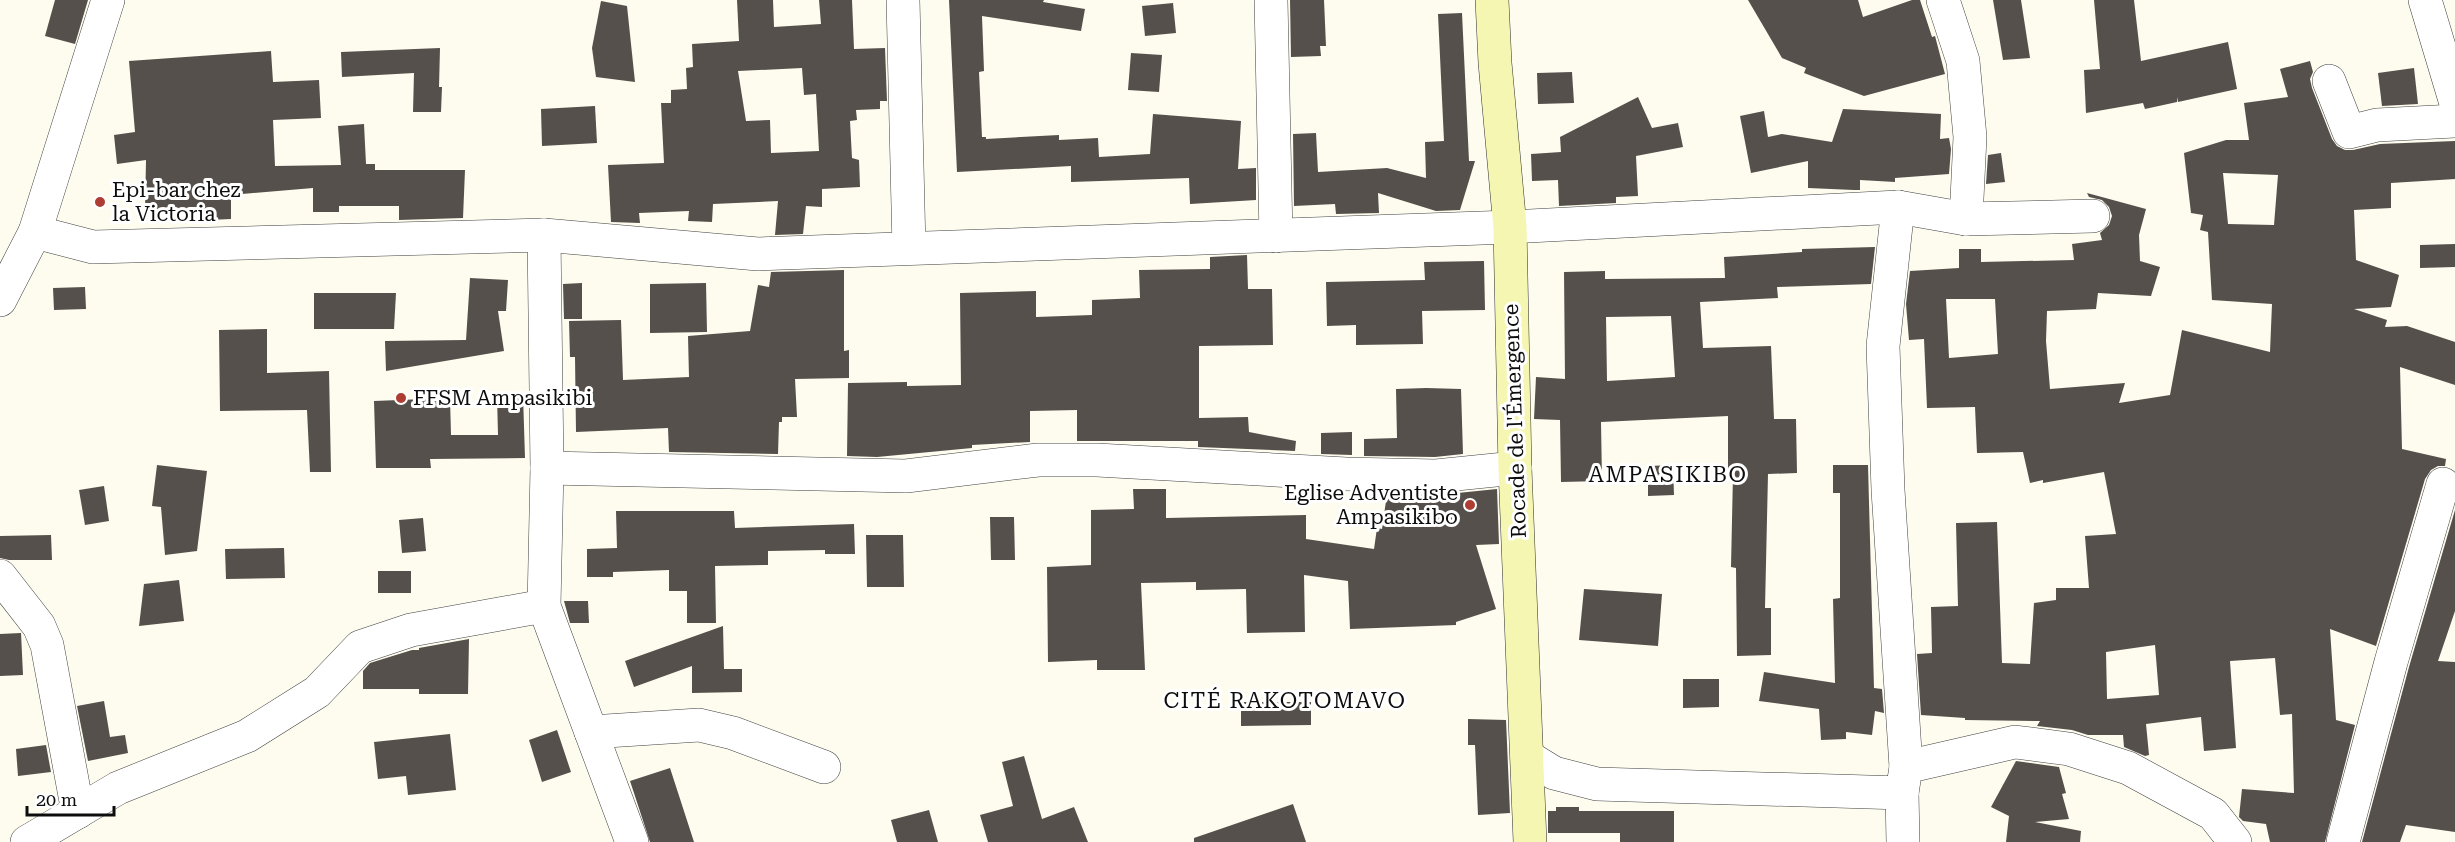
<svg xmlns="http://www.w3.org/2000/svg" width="2455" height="842" font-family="'Roboto Serif',serif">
<rect width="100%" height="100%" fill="#fdfcef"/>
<g fill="#55504b" fill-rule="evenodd">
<path d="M55 0H88L75 44 45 36Z"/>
<path d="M737 0H773L774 27 821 24 819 0H852L854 49 885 48 887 101H880V109L856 110 857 120 850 121 852 158 859 160 860 187 822 189V207L806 206 803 234 775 235 778 201 713 204 712 222 688 221 689 211 639 213 640 223 611 222 608 165 664 163 661 103H671V90L687 89 686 68 693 67 692 44 739 41ZM802 68 804 95 816 94 819 151 771 153 770 120 746 121 738 71Z"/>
<path d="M949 0H1044L1043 2 1085 9 1081 31 982 16 984 71 979 72 982 137H986V139L1059 135V140L1098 138 1099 157 1150 154 1153 114 1241 121 1238 169 1256 168V200L1190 204 1189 178 1071 182V166L957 172Z"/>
<path d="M1290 0H1324L1326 46H1320L1321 56 1291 57Z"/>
<path d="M1748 0H1858L1863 17 1912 0H1920L1932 37 1935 36 1945 74 1864 96 1804 73 1806 68 1782 58Z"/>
<path d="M1993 0H2021L2030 58 2003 60Z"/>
<path d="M2094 0H2134L2141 61 2228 42 2237 89 2178 102V97L2177 102 2145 109 2143 103 2086 113 2084 70 2100 69Z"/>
<path d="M601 1 627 6 635 82 596 77 592 48Z"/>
<path d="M1173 3 1176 33 1145 36 1142 6Z"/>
<path d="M1462 13 1469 161H1475L1460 210 1436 211 1378 193 1379 213 1336 214 1335 204 1294 206 1293 134 1316 133 1318 172 1387 168 1426 178 1425 142 1444 141 1438 14Z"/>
<path d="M440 48 439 87H442L441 112H413L414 73 342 77 341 52Z"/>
<path d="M271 51 273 82 319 80 321 118 273 120 275 166 341 165 338 126 364 124 366 164H375V170H465L463 218 399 220V206H339V212H313V188L231 195V219L209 220 208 211 145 212 146 160 117 164 114 135 135 132 129 61Z"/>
<path d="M1131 53 1162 55 1159 92 1128 90Z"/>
<path d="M2310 61 2313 72 2310 79 2312 88 2332 139 2337 146 2345 150H2353L2380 144 2455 141V179L2391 183V208L2354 210 2356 260 2399 275 2391 307 2354 309 2387 320 2385 327 2407 326 2455 342V385L2400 367 2402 449 2446 459 2445 466H2438L2431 470 2425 479 2376 646 2330 629 2336 720 2355 725 2325 842H2270L2266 824 2243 821 2239 817 2242 789 2294 793 2292 714 2280 715 2275 658 2230 661 2236 748 2204 751 2201 717 2146 724 2149 755 2145 756 2124 747 2123 735H2088L2072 730 2037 726 2040 721 1965 720V718L1921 715 1917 654 1932 653 1931 607 1958 606 1956 523 1997 522 2002 663 2030 664 2034 603 2056 600V588H2089L2085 536 2116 534 2104 472 2043 483V480L2030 483 2023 452 1977 453 1975 407 1927 408 1924 339 1909 340 1906 304 1910 271 1959 268V249H1981V262L2074 260 2072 244 2102 240 2100 233 2109 225 2112 216 2109 207 2102 200 2089 197 2087 193 2146 209 2139 235 2140 261 2160 267 2151 296 2098 293 2096 309 2047 311 2046 341 2050 389 2125 383 2119 403 2170 395 2182 330 2270 352 2272 304 2212 300 2208 232 2200 230 2203 215 2191 213 2184 153 2226 140H2249L2244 103 2288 97 2280 69ZM2223 173 2278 175 2274 225 2228 224ZM1946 299H1995L1998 354 1949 358ZM2155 645 2159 695 2107 699 2106 652Z"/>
<path d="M2414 68 2418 104 2382 106 2378 73Z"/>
<path d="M1572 72 1574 103 1538 104 1537 73Z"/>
<path d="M1638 97 1652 128 1678 123 1683 147 1636 156 1638 196 1616 197V203L1559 206 1558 180 1532 181 1531 154 1561 152 1560 137Z"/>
<path d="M595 106 597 143 542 146 541 109Z"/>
<path d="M1843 109 1941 114 1940 139 1949 138 1951 149 1949 174 1895 178V182L1860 180V190H1854L1808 188V161L1751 173 1740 116 1764 111 1768 137 1782 134 1832 142Z"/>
<path d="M2001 153 2005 182 1986 184 1988 155Z"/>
<path d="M2455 244V267L2420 268V245Z"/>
<path d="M1875 247 1871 284 1777 287 1778 298 1700 302 1703 348 1771 346 1774 419H1796L1797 473 1768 474 1765 608H1771V655L1737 656 1736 568 1731 567 1733 474H1728V416L1601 422 1602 481 1561 482 1560 420 1534 419 1536 377 1565 379 1564 272 1605 271V279L1725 278 1724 257 1802 252V249ZM1671 316 1675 377 1607 381 1606 317Z"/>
<path d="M1247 255 1248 289H1272L1273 345 1199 346V418L1248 417 1249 432 1296 441 1295 451 1198 447V441H1077V410L1030 411V442L972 445V448L877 457 847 456 848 383 907 382V386L961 385 960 293 1036 291V317L1092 315V300L1140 298 1139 270 1210 269V257Z"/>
<path d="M1484 261 1485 310 1422 311 1423 344 1356 345V325L1327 326 1326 282 1425 280 1424 262Z"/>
<path d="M844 270V351L849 350V378L795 379 797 417H782V422H779L778 454 669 452 668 428 576 432 575 357H570L569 321 621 320 623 380 689 377 688 336 750 331 758 285 769 287 771 272Z"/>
<path d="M470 278 508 280 506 311H498L504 351 386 371 385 341 466 340Z"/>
<path d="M582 283V319H564L563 284Z"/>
<path d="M706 283 707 332 650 333V284Z"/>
<path d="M85 287 86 309 54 310 53 288Z"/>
<path d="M314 293H396L394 329H314Z"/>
<path d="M267 329V373L329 371 331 472H310L307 410 220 411 219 330Z"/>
<path d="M1426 388 1461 389 1463 454 1435 457 1364 456V439L1397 438 1396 389Z"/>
<path d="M523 395 525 458 430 459 431 468H376L374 401 450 398 451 435H498L497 396Z"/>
<path d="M1352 432V455L1321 454V433Z"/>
<path d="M157 465 207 471 197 551 165 555 161 507 152 506Z"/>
<path d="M1673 465 1674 495 1648 496V466Z"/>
<path d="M1833 465H1868L1874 688 1882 689 1884 713 1875 711 1872 735 1846 732V739L1821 740 1819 709 1759 701 1764 672 1835 683 1833 599 1840 598V493H1833Z"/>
<path d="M104 486 109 521 85 525 79 490Z"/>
<path d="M1133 489H1166V518L1306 515V539L1374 549 1377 528 1382 529 1387 494 1438 495 1497 489 1499 544 1476 545 1496 609 1456 622V625L1350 629 1348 581 1304 575 1305 632 1247 633 1246 589 1196 590V582L1141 583 1145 670H1097V660L1048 662 1047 567 1091 565V510L1134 509Z"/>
<path d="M2455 510V611L2438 661 2455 662V832L2406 825 2400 842H2362L2409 667Z"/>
<path d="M616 511H734L735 528 854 524 855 554H825V550L768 551V565L715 566 716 623H687V591H669V570L613 572V577H587V549L617 548Z"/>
<path d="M990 517H1014L1015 560H991Z"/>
<path d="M423 518 426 551 402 553 399 520Z"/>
<path d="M51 535 52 560H9L0 558V536Z"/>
<path d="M866 535H903L904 587H867Z"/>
<path d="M284 548 285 578 226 579 225 549Z"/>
<rect x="378" y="571" width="33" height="22"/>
<path d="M179 580 184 621 139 626 144 584Z"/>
<path d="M1584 589 1662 594 1658 646 1579 640Z"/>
<path d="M564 601H588L589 623H570Z"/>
<path d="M723 626 724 669H742V692L692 693V666L634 687 625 661Z"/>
<path d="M21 633 23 675 0 676V634Z"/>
<path d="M469 639 468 694H419V689H363V671L370 663 412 650H419V648Z"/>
<path d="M1683 679H1719V707L1683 708Z"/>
<path d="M104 701 110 737 125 735 128 753 88 761 77 706Z"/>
<path d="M1241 702H1311V725L1241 726Z"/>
<path d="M1468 719 1506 720 1510 813 1478 815 1475 745H1468Z"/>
<path d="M557 730 571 772 542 782 529 740Z"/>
<path d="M450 734 456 790 408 795 406 776 378 779 374 742Z"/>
<path d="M46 745 51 772 18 776 16 749Z"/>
<path d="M1024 756 1042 819 1074 807 1088 842H988L980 815 1013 806 1002 762Z"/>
<path d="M2016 761 2059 767 2066 793 2062 794 2069 819 2035 822 2081 831 2080 842H2006L2009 816 1991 807Z"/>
<path d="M670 768 694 842H650L634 793 630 781Z"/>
<path d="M1293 804 1306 842H1194V838Z"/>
<path d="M1556 807H1579V811H1674V842H1620V833H1548V811H1556Z"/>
<path d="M929 810 938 842H897L891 820Z"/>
</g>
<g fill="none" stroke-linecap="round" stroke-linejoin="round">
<g stroke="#404040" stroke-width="34">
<g id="street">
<path d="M903 0 909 248"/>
<path d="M1271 0 1276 236"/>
<path d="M1943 0 1963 61 1970 137 1966 219"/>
<path d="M2425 0 2455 100"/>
<path d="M2329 81 2349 132 2377 125 2455 121"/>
<path d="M1898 207 1883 346 1888 490 1906 767"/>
<path d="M35 232 93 247 544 235 758 254 1510 227 1898 207 1966 219 2093 216"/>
<path d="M544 235 547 468 544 606 632 842"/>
<path d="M0 300 35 232 108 0"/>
<path d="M547 468 906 476 1038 460H1097L1346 474 1436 476 1515 468"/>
<path d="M0 576 39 626 47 645 78 812"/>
<path d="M591 732 699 725 733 733 824 767"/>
<path d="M1528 757 1554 773 1597 784 1902 793 1906 767 2015 742 2069 749 2128 768 2213 814 2235 842"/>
<path d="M1902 793 1903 842"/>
<path d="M27 842 118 788 247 736 317 692 360 647 411 630 544 606"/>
<path d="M2343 842 2391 662 2443 484"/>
</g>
</g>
<g stroke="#2f2f2f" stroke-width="34">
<path id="secondary" d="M1492 0 1495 63 1510 227 1515 468 1530 842"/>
</g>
<use href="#street" stroke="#fff" stroke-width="33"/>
<use href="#secondary" stroke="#f5f6b1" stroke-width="33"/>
</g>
<g fill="#ae3d34" stroke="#fff" stroke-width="2">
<circle cx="100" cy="202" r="6"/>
<circle cx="401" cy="398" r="6"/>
<circle cx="1470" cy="505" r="6"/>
</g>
<g text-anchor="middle" stroke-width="6" stroke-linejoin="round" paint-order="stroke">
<g font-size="21" fill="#0d0d0d" stroke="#fff" text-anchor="start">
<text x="112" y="197">Epi-bar chez<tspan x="112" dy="24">la Victoria</tspan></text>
<text x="413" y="405">FFSM Ampasikibi</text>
<text x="1458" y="500" text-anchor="end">Eglise Adventiste<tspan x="1458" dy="24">Ampasikibo</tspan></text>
</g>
<g font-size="21" fill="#0d0d0d" stroke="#fff">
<text transform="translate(1515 421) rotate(-92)" y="7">Rocade de l'Émergence</text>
</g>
<g font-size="22" letter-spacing="1.5" fill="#0d0d0d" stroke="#fff">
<text x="1668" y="482">AMPASIKIBO</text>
<text x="1285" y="708">CITÉ RAKOTOMAVO</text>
</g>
</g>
<path d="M27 806v9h87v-9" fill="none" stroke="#0d0d0d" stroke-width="3"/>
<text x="36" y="806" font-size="18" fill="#0d0d0d" stroke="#ffffff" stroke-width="4.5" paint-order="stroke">20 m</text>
</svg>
